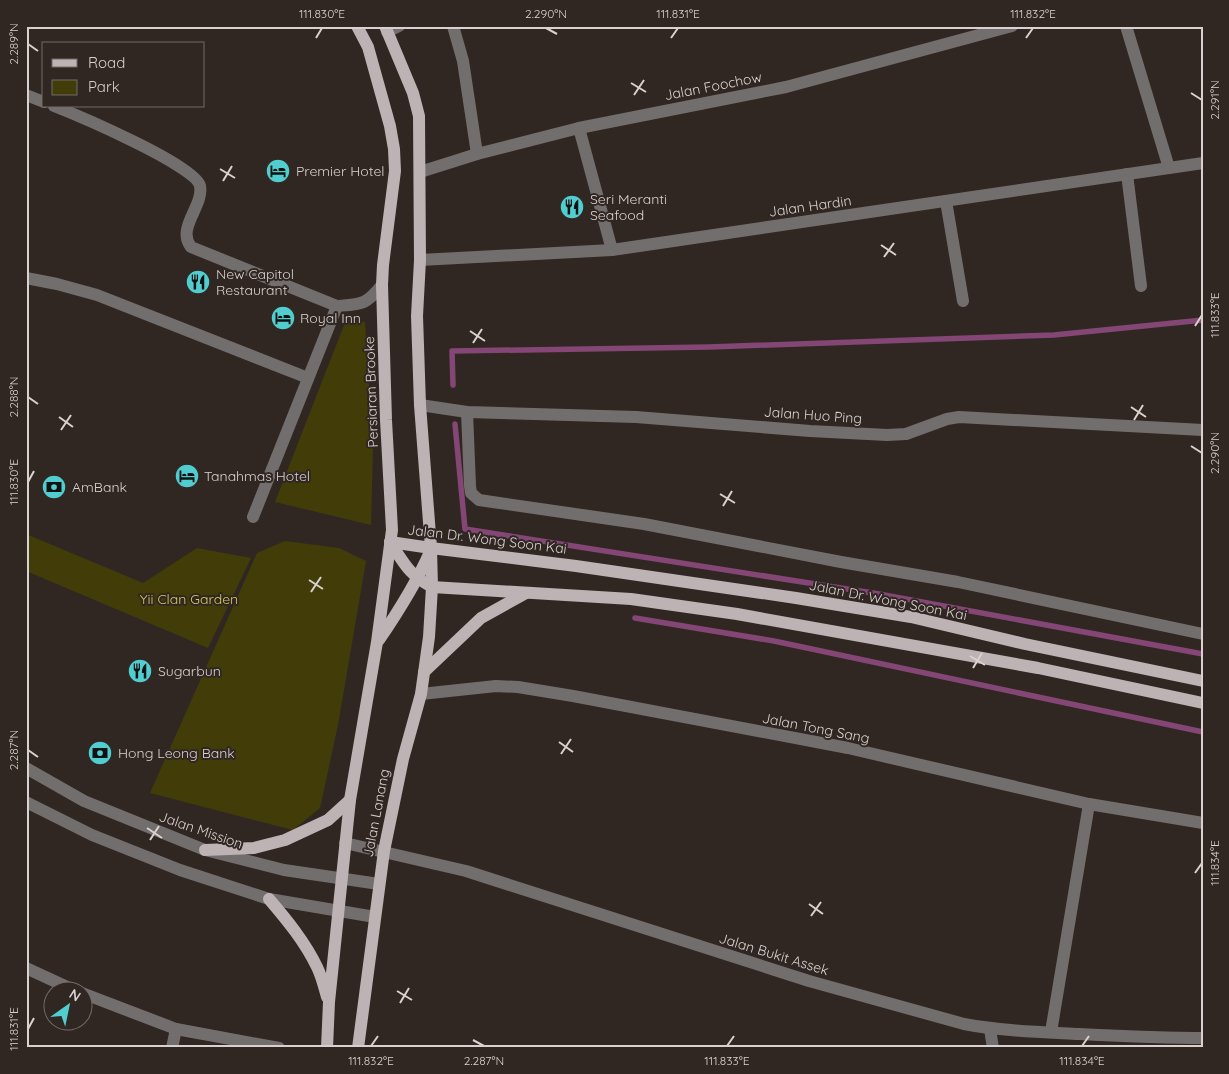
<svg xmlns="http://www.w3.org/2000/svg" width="1229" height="1074" font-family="Quicksand,sans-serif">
<rect width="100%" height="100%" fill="#302723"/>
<g fill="#423c08">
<path d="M346 320 365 322 373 448 371 525 275 502Z"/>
<path d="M26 534 143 583 197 548 251 558 208 648 26 571Z"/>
<path d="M285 541 339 548 366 561 338 725 320 808 293 830 150 793 257 553Z"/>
</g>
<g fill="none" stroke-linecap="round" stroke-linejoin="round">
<g stroke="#844775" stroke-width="5.5">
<path d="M453 385 452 351 709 347 1054 335 1203 320"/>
<path d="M455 424 465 529 879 594 1203 654"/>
<path d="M635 618 774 641 1203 732"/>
</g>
<g stroke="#736e6e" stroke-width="12">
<path d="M453 26 463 61 477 154"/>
<path d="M1126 26 1169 168"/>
<path d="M387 32 399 26"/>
<path d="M26 95 44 102"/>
<path d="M54 106C77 115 197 166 200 186 204 206 176 228 191 247L337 306C362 304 366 305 382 285"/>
<path d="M579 128 612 250"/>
<path d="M420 172 477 154 579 128 786 87 1012 26"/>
<path d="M1127 174 1141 286"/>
<path d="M946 201 963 301"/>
<path d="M420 260 612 250 1203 163"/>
<path d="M26 278 57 284 97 295 308 378"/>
<path d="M420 405 467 412 636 417 810 431 887 435 906 434 947 419 959 417 1203 430"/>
<path d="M467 412 470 486 471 493 479 500 644 524 841 562 958 582 1203 634"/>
<path d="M253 517 337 306"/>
<path d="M421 694 496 686 518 687 573 696 848 748 1089 804 1203 823"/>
<path d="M26 768 84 801 205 850 284 870 379 884"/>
<path d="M26 802 92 835 180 870 269 899 375 917"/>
<path d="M345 843 466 871 809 981 964 1024C1002 1031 1040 1032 1079 1034 1120 1036 1161 1038 1203 1038"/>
<path d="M26 968 78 992"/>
<path d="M82 993 176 1029 279 1048"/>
<path d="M990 1029 993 1048"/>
<path d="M1051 1032 1089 804"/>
<path d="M172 1048 176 1029"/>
</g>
<g stroke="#bdb2b4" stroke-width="12">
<path d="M390 542C404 563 409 575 432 587L631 599 737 614 1038 668 1203 703"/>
<path d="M390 542 431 548 576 566 796 598 911 617 1025 644 1203 681"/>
<path d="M379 640C398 612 416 584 430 552"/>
<path d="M424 672 481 618 526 593"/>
<path d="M205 850 254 848 285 840 328 820 350 800"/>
<path d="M269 899C287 920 305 942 317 967 322 977 324 987 327 997"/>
<path d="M327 1048 329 1002 350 800 377 642 392 530 386 420 382 285 383 265 395 171 394 149 390 126 368 47 357 26"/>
<path d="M358 1048 384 851 403 759 421 694 429 637 432 587 431 548 420 405 417 316 420 260 419 116 413 93 385 26"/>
</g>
</g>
<path fill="none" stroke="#d8d1cf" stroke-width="2" d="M546 28 557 34M316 38 322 28M671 38 678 28M1026 38 1033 28M28 44 38 51M631 83 646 92M1191 93 1202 100M634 95 644 80M220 169 235 178M223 181 232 166M881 245 896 255M884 257 894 243M1195 326 1202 315M470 331 485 341M473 343 482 329M28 397 38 404M1131 407 1146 417M59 417 73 427M1134 420 1143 405M61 430 71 415M1191 446 1202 453M28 482 34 471M720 494 735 503M723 506 732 491M309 580 323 589M311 592 321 577M970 656 985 665M973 668 982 653M559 742 573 752M28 750 38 757M561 754 571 739M147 828 162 838M150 840 159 826M1195 873 1202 863M809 904 823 914M811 916 821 902M397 991 412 1000M400 1003 409 988M28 1029 34 1018M473 1040 484 1046M371 1046 378 1036M727 1046 734 1036M1082 1046 1089 1036"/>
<defs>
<g id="hotel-disc" transform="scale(1.25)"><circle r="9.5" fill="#52cdcf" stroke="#302723"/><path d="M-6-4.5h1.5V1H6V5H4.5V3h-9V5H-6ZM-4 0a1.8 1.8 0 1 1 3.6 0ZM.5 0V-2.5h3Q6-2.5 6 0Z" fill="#111"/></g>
<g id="restaurant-disc" transform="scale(1.25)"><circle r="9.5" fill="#52cdcf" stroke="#302723"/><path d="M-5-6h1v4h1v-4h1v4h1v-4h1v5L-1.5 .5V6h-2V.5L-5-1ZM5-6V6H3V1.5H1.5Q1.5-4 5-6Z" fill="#111"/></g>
<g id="bank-disc" transform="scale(1.25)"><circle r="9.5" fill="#52cdcf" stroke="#302723"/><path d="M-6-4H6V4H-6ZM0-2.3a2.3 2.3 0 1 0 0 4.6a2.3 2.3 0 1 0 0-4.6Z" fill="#111"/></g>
</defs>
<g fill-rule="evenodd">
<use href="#hotel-disc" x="278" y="171"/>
<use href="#restaurant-disc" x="572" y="207"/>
<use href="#restaurant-disc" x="198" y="282"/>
<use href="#hotel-disc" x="283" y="318"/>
<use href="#hotel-disc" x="187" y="476"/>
<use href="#bank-disc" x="54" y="487"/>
<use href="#restaurant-disc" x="140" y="671"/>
<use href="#bank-disc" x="100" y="753"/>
</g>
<g text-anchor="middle" stroke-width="4" stroke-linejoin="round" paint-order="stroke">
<g font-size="14" fill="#d8d1cf" stroke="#302723">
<text transform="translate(713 86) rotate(-11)" y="5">Jalan Foochow</text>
<text transform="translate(810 206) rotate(-8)" y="5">Jalan Hardin</text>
<text transform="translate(371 392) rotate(-92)" y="5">Persiaran Brooke</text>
<text transform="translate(813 415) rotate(4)" y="5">Jalan Huo Ping</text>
<text transform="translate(487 539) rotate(7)" y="5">Jalan Dr. Wong Soon Kai</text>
<text transform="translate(888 600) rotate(11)" y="5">Jalan Dr. Wong Soon Kai</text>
<text transform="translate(816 728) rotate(11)" y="5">Jalan Tong Sang</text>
<text transform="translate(376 813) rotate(-79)" y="5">Jalan Lanang</text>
<text transform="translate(201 830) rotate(19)" y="5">Jalan Mission</text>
<text transform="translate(774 954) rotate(17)" y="5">Jalan Bukit Assek</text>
</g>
<g font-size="14" fill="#d8d1cf" stroke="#302723" text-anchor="start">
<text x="296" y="176">Premier Hotel</text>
<text x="590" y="204">Seri Meranti<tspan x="590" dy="16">Seafood</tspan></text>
<text x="216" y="279">New Capitol<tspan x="216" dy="16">Restaurant</tspan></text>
<text x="300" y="323">Royal Inn</text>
<text x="204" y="481">Tanahmas Hotel</text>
<text x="72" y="492">AmBank</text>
<text x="158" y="676">Sugarbun</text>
<text x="118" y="758">Hong Leong Bank</text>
</g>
<g font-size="14" fill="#d6ca5a" stroke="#302723">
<text x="189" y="604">Yii Clan Garden</text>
</g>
</g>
<rect width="1229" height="1074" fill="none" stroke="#302723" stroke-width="55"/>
<rect x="42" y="42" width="162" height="65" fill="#302723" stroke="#736b68"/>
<rect x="52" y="59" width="25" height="8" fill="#bdb2b4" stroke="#736b68"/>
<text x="88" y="68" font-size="15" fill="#d8d1cf">Road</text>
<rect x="52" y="80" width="25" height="15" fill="#423c08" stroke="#736b68"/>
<text x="88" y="92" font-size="15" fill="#d8d1cf">Park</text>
<g transform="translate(68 1006) rotate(33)"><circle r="24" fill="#302723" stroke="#736b68"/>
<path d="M0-4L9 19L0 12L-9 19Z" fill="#52cdcf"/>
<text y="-8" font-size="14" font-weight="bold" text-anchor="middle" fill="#d8d1cf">N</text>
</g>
<rect x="28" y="28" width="1174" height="1018" fill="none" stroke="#d8d1cf" stroke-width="2"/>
<g font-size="12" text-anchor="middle" fill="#d8d1cf">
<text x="322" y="18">111.830°E</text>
<text x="546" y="18">2.290°N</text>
<text x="678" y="18">111.831°E</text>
<text x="1033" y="18">111.832°E</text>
<text transform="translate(14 44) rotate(-90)" y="4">2.289°N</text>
<text transform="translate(1215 100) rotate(-90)" y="4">2.291°N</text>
<text transform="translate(1215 315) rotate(-90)" y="4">111.833°E</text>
<text transform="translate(14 397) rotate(-90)" y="4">2.288°N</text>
<text transform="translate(1215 453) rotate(-90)" y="4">2.290°N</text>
<text transform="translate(14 482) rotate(-90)" y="4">111.830°E</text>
<text transform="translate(14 750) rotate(-90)" y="4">2.287°N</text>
<text transform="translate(1215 863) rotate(-90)" y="4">111.834°E</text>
<text transform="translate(14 1029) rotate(-90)" y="4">111.831°E</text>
<text x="371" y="1065">111.832°E</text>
<text x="484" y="1065">2.287°N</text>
<text x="727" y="1065">111.833°E</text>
<text x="1082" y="1065">111.834°E</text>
</g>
</svg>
